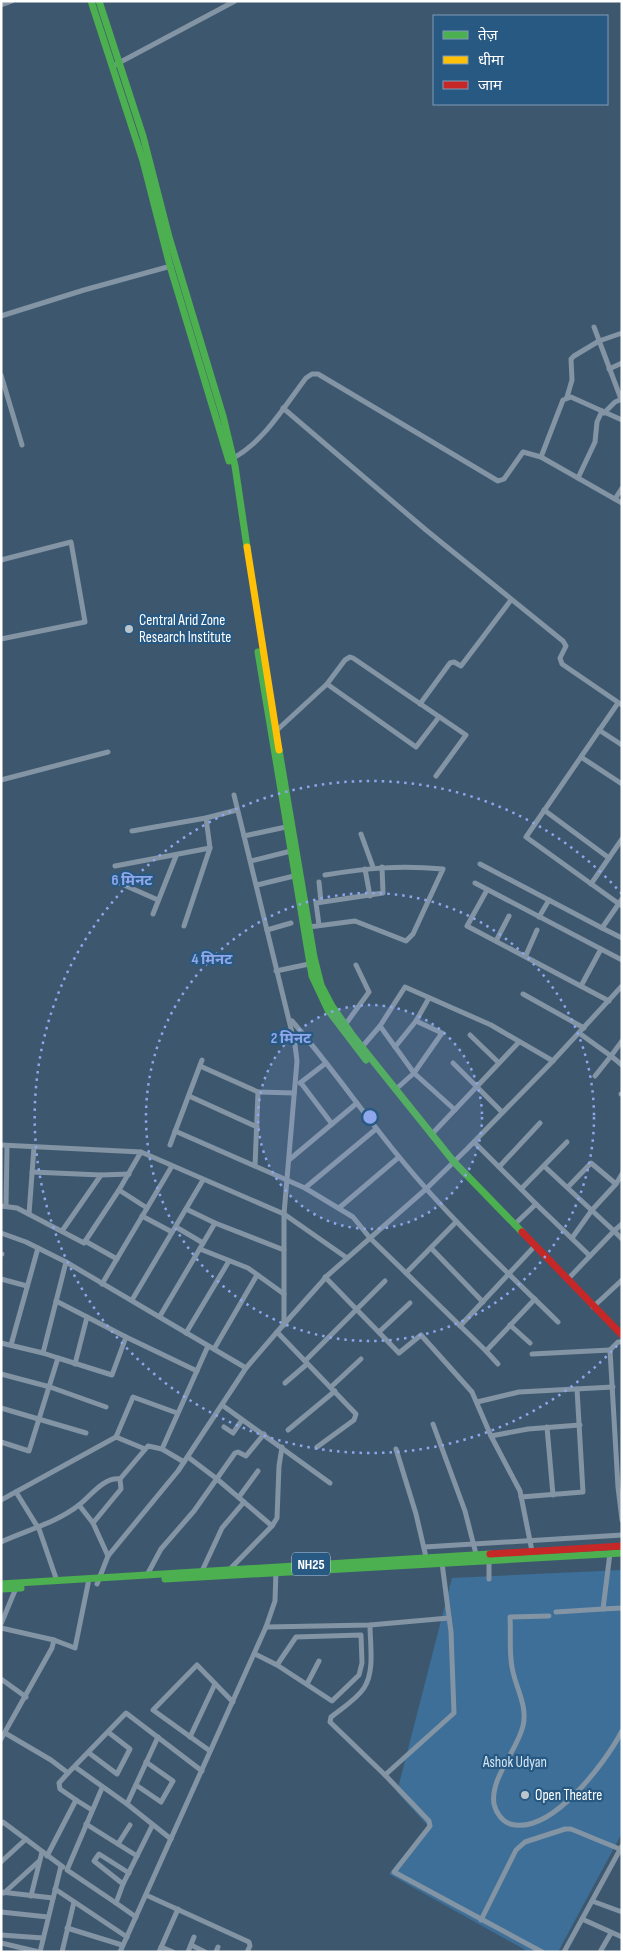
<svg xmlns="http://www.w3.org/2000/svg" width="623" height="1953" font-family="'Sofia Sans Condensed','Noto Sans Devanagari',sans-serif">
<rect width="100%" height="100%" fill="#3d586e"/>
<path fill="#3d6f98" d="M622 1570V1833L558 1952H529L389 1874 428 1826 397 1792 452 1578Z"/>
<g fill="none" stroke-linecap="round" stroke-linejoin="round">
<g stroke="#8394a4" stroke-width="5">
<path d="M1 5 12 1"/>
<path d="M113 66 235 1"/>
<path d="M1 316 84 290 171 266"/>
<path d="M594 327 621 399"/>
<path d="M609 369 622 363"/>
<path d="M1 375 22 445"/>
<path d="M567 397 572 380 571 359 574 356 599 341 622 333"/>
<path d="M283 408 426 530 563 641 566 646 560 658 562 664 622 705"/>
<path d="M604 413 615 402 622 399"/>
<path d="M541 457 563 400 571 397 622 420"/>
<path d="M233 458C263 443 286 404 306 378L312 374H318L498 481 504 479 523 452 541 457 622 503"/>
<path d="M578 478 595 442 597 422 602 411"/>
<path d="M615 499 622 488"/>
<path d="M1 560 71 542 85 622 1 639"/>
<path d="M327 684 345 660 350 657 353 658 466 735 436 776"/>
<path d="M618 703 526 837 622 906"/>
<path d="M420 704 450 663 454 662 461 666 511 600"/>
<path d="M599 730 622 745"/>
<path d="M276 731 327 684 416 747 439 717"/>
<path d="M581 757 622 784"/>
<path d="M1 780 108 752"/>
<path d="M544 810 609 858"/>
<path d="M132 831 206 818 237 810"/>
<path d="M361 834 373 867"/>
<path d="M244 836 286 827"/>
<path d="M251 861 291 851"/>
<path d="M480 864 602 928"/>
<path d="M115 866 210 848 206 818"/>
<path d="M365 869 370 896"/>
<path d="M115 881 158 900"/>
<path d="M319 882 321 902"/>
<path d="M475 883 622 960"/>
<path d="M591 884 622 839"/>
<path d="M257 885 294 876"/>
<path d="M487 890 467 926 609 1001"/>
<path d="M622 899 602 928 622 938"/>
<path d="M153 914 176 856"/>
<path d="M539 917 549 900"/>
<path d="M319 925 316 903 383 893 382 867"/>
<path d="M184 926 210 848"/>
<path d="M309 927 355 921 406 941 413 934 443 869C399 865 368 868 325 875"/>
<path d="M267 930 291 923"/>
<path d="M496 941 509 916"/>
<path d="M526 955 537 930"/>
<path d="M276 971 309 964"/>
<path d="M581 986 601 949"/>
<path d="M523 994 584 1028"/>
<path d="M292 1021C330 1065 363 1113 400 1158 448 1217 504 1269 558 1322"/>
<path d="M345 1025 369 992 356 965"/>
<path d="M380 1026 414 1073 455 1110"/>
<path d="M579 1033 611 1056 595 1076"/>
<path d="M470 1035 499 1063"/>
<path d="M622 1041 611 1056 622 1065"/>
<path d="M362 1047 380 1026 405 987 491 1025 553 1061"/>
<path d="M395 1047 416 1021 429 998"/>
<path d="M453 1063 502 1112"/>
<path d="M200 1066 258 1092 255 1166"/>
<path d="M300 1083 326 1063"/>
<path d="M301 1083 332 1124"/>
<path d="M395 1090 414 1073 442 1033 416 1021"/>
<path d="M258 1092 294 1093"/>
<path d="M621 1094H622"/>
<path d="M189 1096 257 1127"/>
<path d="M175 1131 305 1188 353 1217 370 1238 486 1351 535 1299"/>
<path d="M431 1135 519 1042"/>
<path d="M474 1142 536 1204 514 1225"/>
<path d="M1 1145 141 1152 119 1190 84 1243 17 1208 1 1206"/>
<path d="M170 1145 202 1060"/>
<path d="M141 1152 284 1214 297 1061 295 1045 234 795"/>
<path d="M289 1160 357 1103"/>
<path d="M499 1167 540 1123"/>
<path d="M32 1172 101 1175 62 1231"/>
<path d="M101 1175 129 1174"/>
<path d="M568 1187 591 1163 616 1184 622 1174"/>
<path d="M305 1188 376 1129"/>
<path d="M521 1189 567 1142"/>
<path d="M119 1190 147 1208"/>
<path d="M536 1204 590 1256 614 1231 544 1166"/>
<path d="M6 1206 7 1146"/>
<path d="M339 1208 399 1157"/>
<path d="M29 1214 34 1147"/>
<path d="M284 1214 347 1258"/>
<path d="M142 1216 172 1232"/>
<path d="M215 1223 284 1250"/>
<path d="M622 1224 614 1231 622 1239"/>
<path d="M176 1227 203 1243"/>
<path d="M1 1233 26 1242 66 1262"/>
<path d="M572 1238 592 1210 616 1184"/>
<path d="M85 1241 117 1259"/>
<path d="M431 1248 483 1302"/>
<path d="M200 1249 248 1268 284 1294"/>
<path d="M1 1254H2"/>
<path d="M406 1273 456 1222"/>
<path d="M325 1277 399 1353 421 1335 472 1392 491 1436 520 1491 532 1551"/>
<path d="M1 1279 27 1286"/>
<path d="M568 1279 590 1256"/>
<path d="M102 1284 172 1166"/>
<path d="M132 1300 203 1180"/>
<path d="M56 1301 126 1337 112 1375 58 1358"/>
<path d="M593 1307 622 1280"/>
<path d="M160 1316 215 1223 186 1209"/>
<path d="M284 1325V1214"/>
<path d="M510 1325 530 1343"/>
<path d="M460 1326 532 1249"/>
<path d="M277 1332 356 1414 354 1420 317 1447"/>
<path d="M379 1332 410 1303"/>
<path d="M186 1333 229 1261"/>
<path d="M126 1337 197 1371"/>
<path d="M1 1343 43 1353 66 1262 246 1368"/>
<path d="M11 1345 38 1248"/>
<path d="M214 1349 257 1275"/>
<path d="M610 1350 618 1342H622"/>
<path d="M486 1351 498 1364"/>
<path d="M532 1354 610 1350 618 1487 622 1520"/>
<path d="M305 1361 385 1281"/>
<path d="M75 1364 87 1317"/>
<path d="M1 1374 50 1387 106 1407"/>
<path d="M285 1383 307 1364"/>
<path d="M331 1387 361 1359"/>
<path d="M477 1402 519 1392 613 1387"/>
<path d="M222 1405 330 1483"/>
<path d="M1 1408 86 1433"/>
<path d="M433 1424 465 1511 476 1554"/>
<path d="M224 1427 233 1433 242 1420"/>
<path d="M547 1427 553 1495"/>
<path d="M288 1430 335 1391"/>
<path d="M491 1436 528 1429 580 1425"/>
<path d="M116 1437 133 1397 177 1413"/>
<path d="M1 1442 29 1451 58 1358 43 1353"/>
<path d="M162 1449 184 1462"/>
<path d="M396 1449 416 1514 426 1557"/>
<path d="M188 1457 217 1479 272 1526 277 1518 279 1466 282 1447"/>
<path d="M16 1492 37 1526"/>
<path d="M239 1497 258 1471"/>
<path d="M521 1497 583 1492 577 1389"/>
<path d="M1 1500 116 1437 145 1449"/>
<path d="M79 1505 93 1523"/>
<path d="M38 1526 57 1581"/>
<path d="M1 1542C27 1530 56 1523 79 1505 91 1496 103 1477 120 1479"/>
<path d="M424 1547 622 1535"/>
<path d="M610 1553 603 1609 622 1608"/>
<path d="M108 1556 93 1523 121 1489 120 1479 148 1446 162 1449 208 1346"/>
<path d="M489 1560V1579"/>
<path d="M442 1563 451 1632 454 1713 385 1775 429 1821 430 1826 394 1872 542 1952"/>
<path d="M230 1569 272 1526"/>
<path d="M202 1571 222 1528 244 1502"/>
<path d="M147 1575 161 1549 194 1511 235 1453 238 1452 246 1456 264 1434"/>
<path d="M97 1584 108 1556 178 1471 246 1368 277 1332 328 1275 426 1189 466 1150 549 1065 622 986"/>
<path d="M556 1612 603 1609"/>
<path d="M549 1616 510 1617C511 1633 509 1651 512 1667 515 1687 528 1705 523 1726 517 1751 490 1778 494 1804 496 1813 502 1821 510 1824 551 1836 606 1762 622 1731"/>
<path d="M1 1624 16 1588"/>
<path d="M370 1625C370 1645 375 1671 364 1688 356 1700 342 1708 331 1717L330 1722 385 1775"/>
<path d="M266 1627 370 1625 449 1618"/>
<path d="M1 1628 54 1640"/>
<path d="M255 1654 277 1665 332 1701 359 1675 362 1663 361 1635 296 1637 277 1665"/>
<path d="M1 1679 26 1697"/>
<path d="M307 1684 319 1661"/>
<path d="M5 1733 51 1760 68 1773 126 1713 202 1771"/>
<path d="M158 1737 127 1804 171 1839"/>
<path d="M190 1737 215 1684"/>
<path d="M1 1739 52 1648 54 1640 75 1648 89 1579"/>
<path d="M210 1751 153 1710 197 1665 233 1702"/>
<path d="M89 1753 117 1774 130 1749 108 1732"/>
<path d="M75 1767 127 1804"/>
<path d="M68 1773 59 1783 60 1789 76 1800"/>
<path d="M136 1785 161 1802 173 1781 146 1762"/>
<path d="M102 1788 67 1870 116 1903"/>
<path d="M1 1824 3 1822 63 1867"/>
<path d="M86 1824 137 1856"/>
<path d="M118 1844 130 1825"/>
<path d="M47 1856 76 1800 92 1810"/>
<path d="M1 1862 26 1839"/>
<path d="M123 1884 94 1861 99 1854 129 1873"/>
<path d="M55 1889 127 1937"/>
<path d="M1 1892 53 1898"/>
<path d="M4 1893 38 1862"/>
<path d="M146 1895 249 1942 250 1946 247 1952"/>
<path d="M31 1896 42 1852"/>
<path d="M592 1901 622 1912"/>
<path d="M1 1912 48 1917"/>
<path d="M136 1917 116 1903 123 1884 152 1826"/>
<path d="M582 1919 622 1937"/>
<path d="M481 1920 516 1850 525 1842 565 1829H571L622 1850"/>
<path d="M67 1928 122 1945"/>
<path d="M1 1935 43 1938"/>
<path d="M1 1943 39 1952"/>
<path d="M191 1945 205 1952"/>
<path d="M161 1947 173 1952"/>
<path d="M40 1952 61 1866"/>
<path d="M62 1952 74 1902"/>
<path d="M120 1952 266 1627 275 1601 276 1570"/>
<path d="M159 1952 178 1909"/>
<path d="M188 1952 194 1937"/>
<path d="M216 1952 218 1947"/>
<path d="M564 1952 622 1846"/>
<path d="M600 1952 611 1933"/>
</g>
<g stroke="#4caf50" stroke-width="7">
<path d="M91 1 143 161 170 266 229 461"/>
<path d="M99 1 143 136 169 237 223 416 235 466 247 547"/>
<path d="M258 652 312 976 328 1010 366 1060"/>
<path d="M279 750 314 957 321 985 332 1006 353 1036 454 1162 522 1232"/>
<path d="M165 1579 622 1553"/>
<path d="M1 1584 490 1554"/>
<path d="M1 1589 21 1588"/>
</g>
<path stroke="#ffc107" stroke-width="7" d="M247 547 279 750"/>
<g stroke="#c62828" stroke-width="7">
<path d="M522 1232 622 1335"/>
<path d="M490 1554 622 1546"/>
</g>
</g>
<circle cx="370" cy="1117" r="112" fill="#8ea6ec" fill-opacity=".12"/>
<g fill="none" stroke="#8ea6ec" stroke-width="2.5" stroke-dasharray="2.5 5">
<circle cx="370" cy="1117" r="112"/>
<circle cx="370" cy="1117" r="224"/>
<path d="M622 1340A336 336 0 1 1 622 894"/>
</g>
<g fill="#bbc5cc" stroke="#285983" stroke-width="2">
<circle cx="129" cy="629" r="5"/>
<circle cx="525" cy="1795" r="5"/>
</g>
<g text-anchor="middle" stroke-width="4.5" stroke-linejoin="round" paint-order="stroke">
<rect fill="#285983" stroke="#becdda" stroke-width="1" x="292" y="1552.5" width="38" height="23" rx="4"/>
<g font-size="14" font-weight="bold" fill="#fff">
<text x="311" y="1569">NH25</text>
</g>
<g font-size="15" fill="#fff" stroke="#285983" text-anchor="start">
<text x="139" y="625">Central Arid Zone<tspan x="139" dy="17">Research Institute</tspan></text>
<text x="535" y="1800">Open Theatre</text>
</g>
<g font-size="15" fill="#d5e7f5" stroke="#285983">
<text x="515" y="1767">Ashok Udyan</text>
</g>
</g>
<circle cx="370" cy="1117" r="8" fill="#8ea6ec" stroke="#285983" stroke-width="2.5"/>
<g font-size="15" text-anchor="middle" font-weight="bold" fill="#8ea6ec" stroke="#285983" stroke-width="4.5" stroke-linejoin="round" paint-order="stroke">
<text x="132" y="885">6 मिनट</text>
<text x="212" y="964">4 मिनट</text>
<text x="291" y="1043">2 मिनट</text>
</g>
<rect width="623" height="1953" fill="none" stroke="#ffffff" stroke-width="5"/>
<rect x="433" y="15" width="175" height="90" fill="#285983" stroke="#7e9bb5"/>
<rect x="443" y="31" width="25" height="8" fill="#4caf50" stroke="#7e9bb5"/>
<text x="478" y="40" font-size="15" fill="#ffffff">तेज़</text>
<rect x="443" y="56" width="25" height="8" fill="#ffc107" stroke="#7e9bb5"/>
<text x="478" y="65" font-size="15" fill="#ffffff">धीमा</text>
<rect x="443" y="81" width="25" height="8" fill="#c62828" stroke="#7e9bb5"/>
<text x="478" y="90" font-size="15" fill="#ffffff">जाम</text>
</svg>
